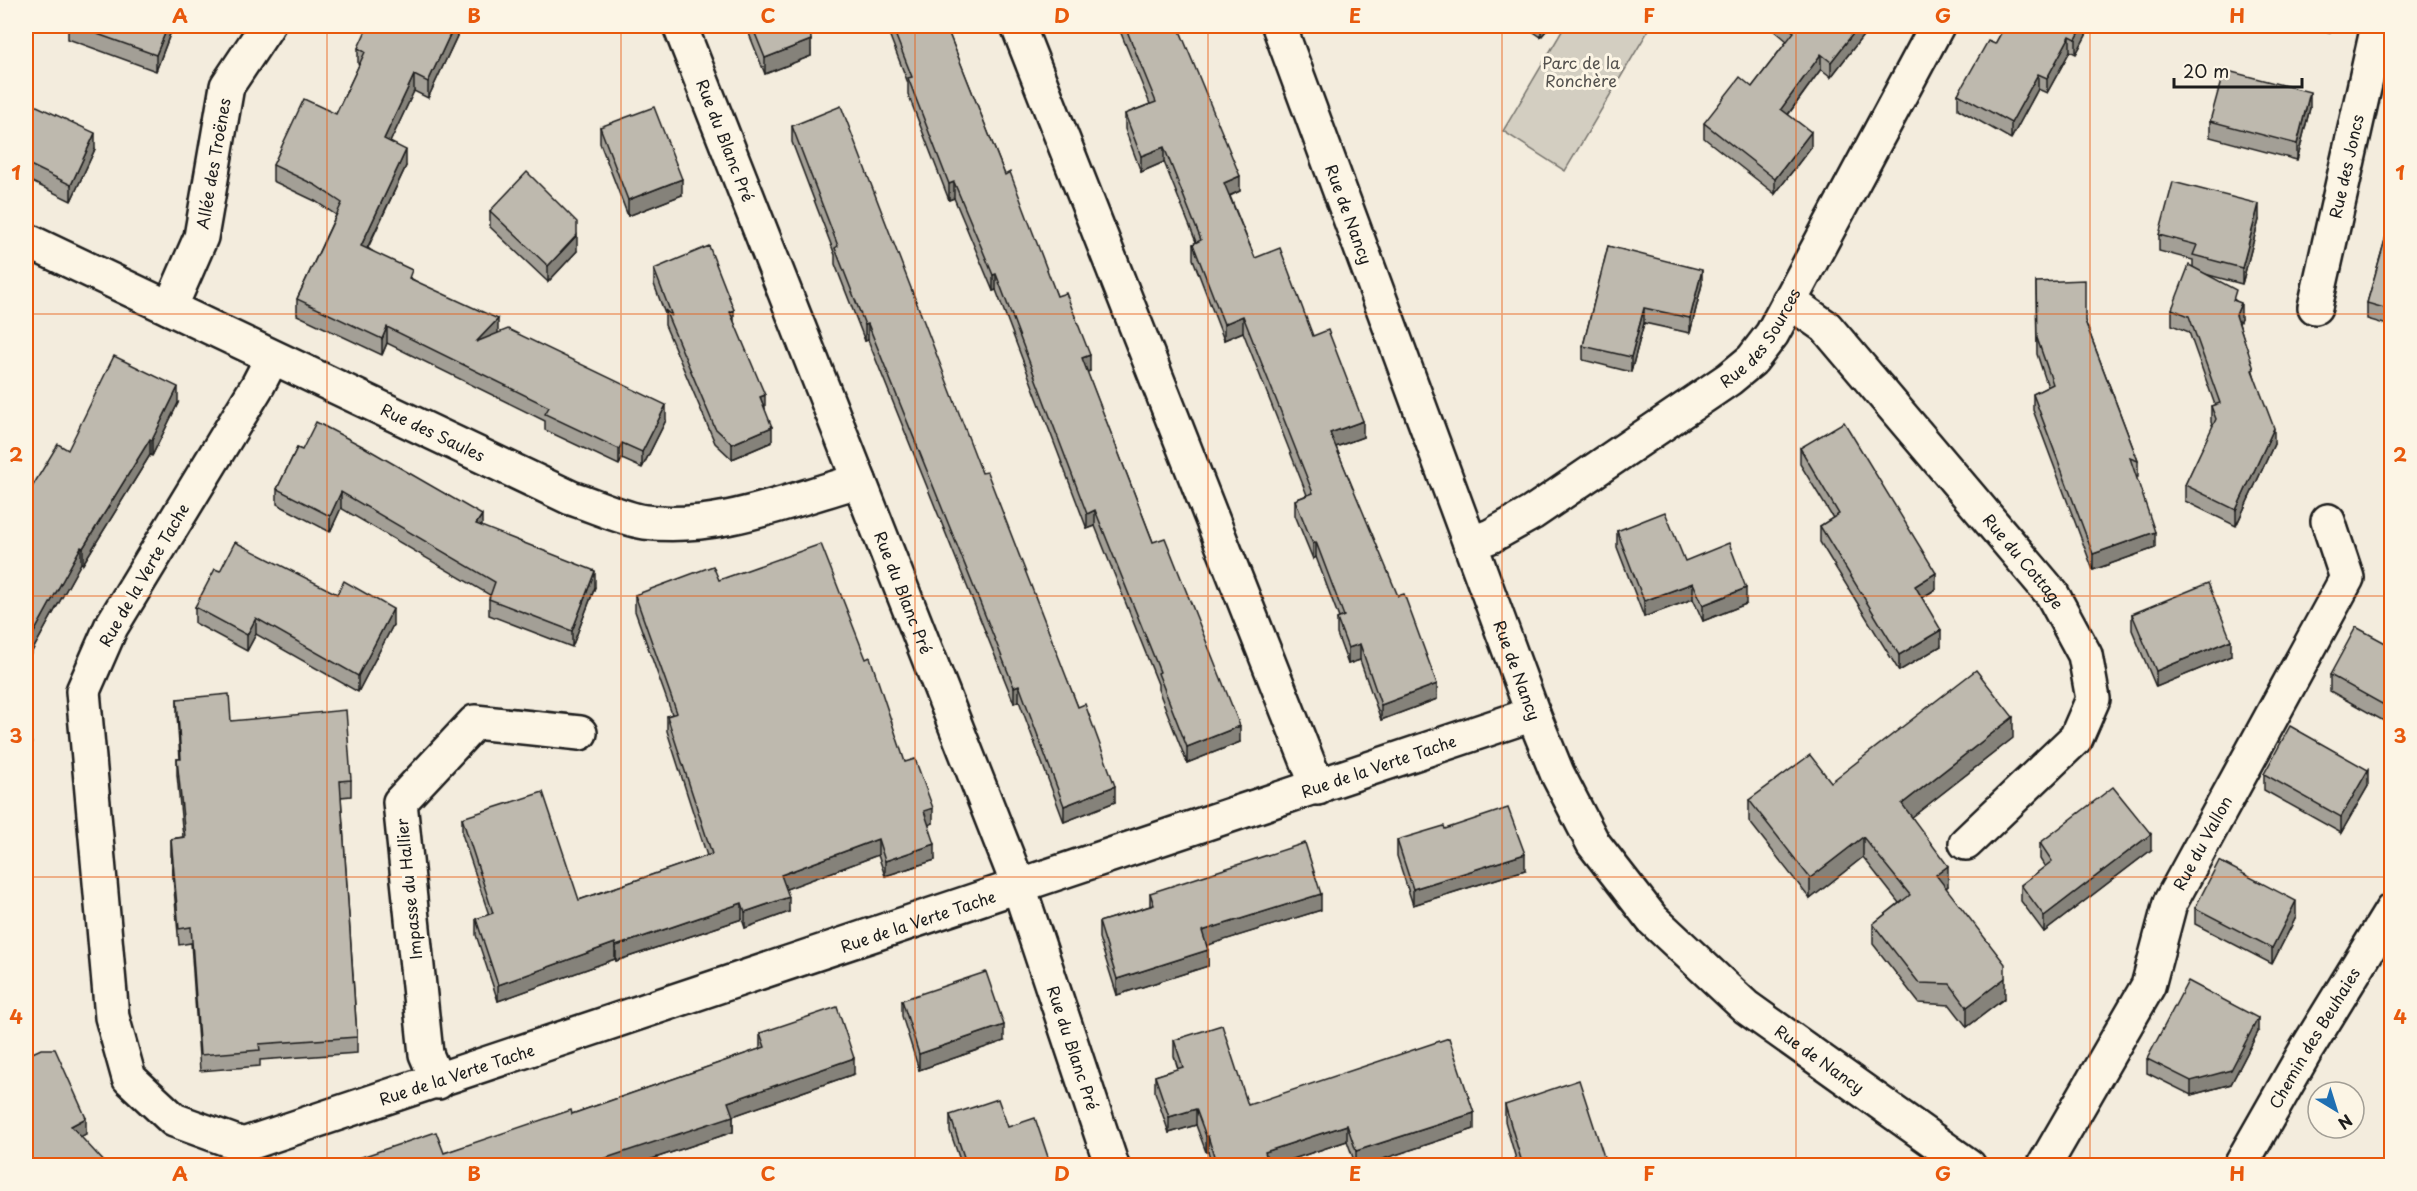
<svg xmlns="http://www.w3.org/2000/svg" width="2417" height="1191" font-family="'Playpen Sans',sans-serif">
<rect width="100%" height="100%" fill="#f3ecdd"/>
<filter id="ink" filterUnits="userSpaceOnUse"><feTurbulence type="fractalNoise" baseFrequency=".0167" numOctaves="2"/><feDisplacementMap in="SourceGraphic" scale="12" xChannelSelector="R" yChannelSelector="G"/><feConvolveMatrix kernelMatrix="1 2 1 2 8 2 1 2 1" color-interpolation-filters="sRGB"/></filter>
<g filter="url(#ink)">
<path fill="#d3cec1" stroke="#78756e" stroke-width="1.5" d="M1565 26H1651L1565 171 1503 131Z"/>
<g fill="none" stroke-linecap="round" stroke-linejoin="round">
<g stroke="#1c1c1c" stroke-width="38">
<g id="street">
<path id="s1" d="M680 26 1019 887 1112 1166"/>
<path d="M1018 26 1318 788"/>
<path id="s2" d="M26 240 571 498C591 504 626 520 645 522 720 531 788 500 859 481"/>
<path id="s3" d="M1789 301 1826 327 2052 594 2085 655 2093 699 2076 738 1966 843"/>
<path id="s4" d="M2315 307 2378 26"/>
<path id="s5" d="M170 308 201 237 227 86 267 26"/>
<path id="s6" d="M272 358 258 385 111 627 83 691 112 1017 129 1078 174 1120 243 1145C674 1004 1104 860 1533 714"/>
<path id="s7" d="M1470 544 1491 536 1532 513 1729 379 1752 360 1772 334 1937 26"/>
<path d="M438 1082 426 1054 400 802 475 722 580 733"/>
<path id="s8" d="M2044 1166 2148 986 2170 903 2347 578 2328 521"/>
<path id="s9" d="M2240 1166 2305 1052 2392 910"/>
</g>
</g>
<g stroke="#1c1c1c" stroke-width="38">
<g id="secondary">
<path id="s10" d="M1279 26 1533 714 1557 773 1593 843 1652 919 1746 1007 1969 1166"/>
</g>
</g>
<use href="#street" stroke="#fcf5e5" stroke-width="33"/>
<use href="#secondary" stroke="#fcf5e5" stroke-width="33"/>
</g>
<g fill="#a39f96" stroke="#1c1c1c" stroke-width="1.5">
<path d="M68 26H170V34L156 71 68 39Z"/>
<path d="M457 26V36L428 98 414 91 390 142 406 166 368 248 412 279 498 333 666 420 642 468 622 459 619 465 545 430V421L387 343 382 355 297 315V299L336 215 315 201 273 181V165L336 114 359 65 358 64V48Z"/>
<path d="M746 26H810L811 56 765 74Z"/>
<path d="M886 26H955L947 29 1005 175 1057 296 1090 371 1087 372 1153 542 1240 742 1187 763 1158 689V684L1095 526 1087 529 996 290 993 291 954 198 949 200 908 94V83Z"/>
<path d="M1118 26H1178L1240 191 1230 196 1255 258 1313 336 1363 437 1336 447 1437 699 1381 720 1360 660 1348 664 1337 634V619L1339 618 1316 557 1313 559 1295 515V500L1307 495 1243 332 1224 340 1193 259V244L1196 242 1164 162 1141 172 1125 129V114L1150 104Z"/>
<path d="M1525 26H1550L1541 37Z"/>
<path d="M1774 26H1869V28L1831 77 1821 69 1788 115 1811 147 1775 194 1704 138V123L1752 87 1787 41 1774 30Z"/>
<path d="M2005 26H2091L2076 54 2070 51 2047 93 2038 89 2011 139 1958 109V94L1995 44Z"/>
<path d="M2305 26H2332L2330 32Z"/>
<path d="M26 101 95 149 71 201 26 179Z"/>
<path d="M2310 108 2297 160 2210 137V121Z"/>
<path d="M792 126 982 473 1078 707 1115 802 1064 822 1019 701 1014 703 868 340 865 341 835 264V255L792 142Z"/>
<path d="M600 127 682 195 628 216 600 143Z"/>
<path d="M490 211 577 251 548 282 490 227Z"/>
<path d="M2391 219V326L2367 319V303Z"/>
<path d="M2259 220 2242 284 2205 274 2236 301 2241 319 2239 323 2274 444 2236 526 2185 501V485L2213 427 2211 422V406L2215 405 2189 332 2172 325V309L2193 268V260L2159 251V235Z"/>
<path d="M1608 246 1702 284 1690 333 1644 323 1631 372 1583 360V346Z"/>
<path d="M654 269 734 322 765 410 772 442 732 459 715 443 665 325V314L654 284Z"/>
<path d="M2036 282 2085 321 2138 461V477H2136L2155 548 2093 570 2033 410V394L2048 387 2037 354Z"/>
<path d="M178 403 152 456 150 455 83 564 81 563 26 662V497L68 450Z"/>
<path d="M297 448 482 527 595 587 572 647 489 615V599L490 595 341 508 330 532 277 504V489Z"/>
<path d="M1800 448 1936 589 1922 598 1941 646 1899 671 1820 542V526L1833 518 1800 464Z"/>
<path d="M1617 531 1685 561 1746 604 1703 621 1693 599 1644 617 1617 547Z"/>
<path d="M220 571 393 625 358 692 256 634 247 651 195 623V607Z"/>
<path d="M719 580 905 762 933 823 928 825 935 860 885 876 878 855 786 889 789 912 745 928 742 919 616 961 615 959 498 1001 476 935V919L489 915 462 834V818L579 900 707 856 667 731V716L672 714 635 611V595Z"/>
<path d="M2132 614 2231 656 2156 687 2132 630Z"/>
<path d="M2391 646V725L2330 691V675Z"/>
<path d="M26 676 32 750V765L26 766Z"/>
<path d="M177 699 231 721 351 780V796L341 797 357 1037V1053L260 1060V1066L200 1071 191 943 179 945 171 855V839L183 837 177 775V759H180L177 715Z"/>
<path d="M2013 738 1912 817 1948 886 1946 888 2005 998 1967 1027 1950 1005 1919 1003 1873 944V924L1899 903 1863 857 1810 899 1749 821V800L1831 782Z"/>
<path d="M2264 774 2368 786 2341 833 2264 790Z"/>
<path d="M1445 829 1525 870 1413 905 1397 856V840Z"/>
<path d="M2040 843 2151 850 2044 932 2021 901V885L2045 867 2040 859Z"/>
<path d="M1150 893 1321 910 1207 945 1208 966 1117 995 1099 938V922L1150 906Z"/>
<path d="M2195 908 2296 917 2272 964 2195 924Z"/>
<path d="M902 1000 1004 1041 919 1070 902 1016Z"/>
<path d="M2258 1032 2231 1084 2191 1095 2147 1073V1059Z"/>
<path d="M760 1033 854 1074 733 1116V1132L631 1166H335L444 1153 572 1114 760 1049Z"/>
<path d="M1174 1040 1248 1105 1474 1129 1362 1166H1356L1347 1141 1272 1166H1212L1208 1152H1206L1196 1125 1169 1133 1155 1092V1076L1178 1069 1174 1056Z"/>
<path d="M1505 1105 1607 1166H1518L1505 1121Z"/>
<path d="M950 1115 1008 1127 1051 1166H962L950 1131Z"/>
</g>
<g fill="#85827a" stroke="#1c1c1c" stroke-width="1.5">
<path d="M168 26H170V34L156 71V55Z"/>
<path d="M454 26H457V36L428 98V82Z"/>
<path d="M941 26H955L941 31Z"/>
<path d="M1541 26H1550L1541 37Z"/>
<path d="M1859 26H1869V28L1831 77V62Z"/>
<path d="M2083 26H2091L2076 54V39Z"/>
<path d="M2070 36V51L2047 93V78Z"/>
<path d="M811 40V56L765 74V58Z"/>
<path d="M1821 54V69L1781 124V109Z"/>
<path d="M2038 74V89L2011 139V123Z"/>
<path d="M414 75V91L384 155V139Z"/>
<path d="M2310 92V108L2297 160V144Z"/>
<path d="M1811 132V147L1775 194V179Z"/>
<path d="M95 133V149L71 201V185Z"/>
<path d="M1164 147V162L1141 172V156Z"/>
<path d="M406 150V166L361 261V246Z"/>
<path d="M1240 176V191L1224 198V183Z"/>
<path d="M682 179V195L628 216V200Z"/>
<path d="M954 182V198L949 200V184Z"/>
<path d="M2259 204V220L2242 284V268Z"/>
<path d="M577 235V251L548 282V266Z"/>
<path d="M1702 270V284L1690 333V318Z"/>
<path d="M996 274V290L993 291V275Z"/>
<path d="M2241 303V319L2236 331V315Z"/>
<path d="M1644 308V323L1631 372V357Z"/>
<path d="M734 310V325L730 312Z"/>
<path d="M1243 316V332L1224 340V324Z"/>
<path d="M498 319V335L476 342Z"/>
<path d="M868 324V340L865 341V325Z"/>
<path d="M387 327V343L382 355V339Z"/>
<path d="M1090 355V371L1082 374V358Z"/>
<path d="M178 387V403L152 456V440Z"/>
<path d="M765 395V410L760 397Z"/>
<path d="M666 405V420L642 468V452Z"/>
<path d="M1363 421V437L1330 449V433Z"/>
<path d="M772 427V442L732 459V444Z"/>
<path d="M2274 428V444L2236 526V510Z"/>
<path d="M150 439V455L83 564V548Z"/>
<path d="M622 443V459L619 465V449Z"/>
<path d="M341 492V508L330 532V516Z"/>
<path d="M1095 510V526L1087 529V514Z"/>
<path d="M482 515V531L476 524Z"/>
<path d="M2155 532V548L2093 570V554Z"/>
<path d="M1316 542V557L1313 559V544Z"/>
<path d="M81 547V563L26 662V647Z"/>
<path d="M595 571V587L572 647V631Z"/>
<path d="M1936 573V589L1915 602V586Z"/>
<path d="M1693 583V599L1644 617V601Z"/>
<path d="M1746 588V604L1703 621V605Z"/>
<path d="M393 609V625L358 692V676Z"/>
<path d="M256 618V634L247 651V635Z"/>
<path d="M1941 630V646L1899 671V655Z"/>
<path d="M2231 640V656L2156 687V671Z"/>
<path d="M1360 644V660L1348 664V648Z"/>
<path d="M1437 684V699L1381 720V705Z"/>
<path d="M1019 685V701L1014 703V687Z"/>
<path d="M2013 717V738L1902 825V804Z"/>
<path d="M1240 726V742L1187 763V747Z"/>
<path d="M2368 770V786L2341 833V817Z"/>
<path d="M1115 786V802L1064 822V806Z"/>
<path d="M933 808V823L924 827V811Z"/>
<path d="M2151 834V850L2044 932V916Z"/>
<path d="M1863 837V857L1810 899V878Z"/>
<path d="M878 839V855L781 891V875Z"/>
<path d="M935 844V860L885 876V861Z"/>
<path d="M1525 854V870L1413 905V889Z"/>
<path d="M1948 866V886L1936 895V875Z"/>
<path d="M1321 894V910L1202 947V931Z"/>
<path d="M789 897V912L745 928V912Z"/>
<path d="M2296 901V917L2272 964V948Z"/>
<path d="M742 903V919L616 961V946Z"/>
<path d="M615 943V959L498 1001V985Z"/>
<path d="M1208 950V966L1117 995V979Z"/>
<path d="M2005 978V998L1967 1027V1007Z"/>
<path d="M2258 1018V1032L2231 1084 2191 1095V1081Z"/>
<path d="M1004 1025V1041L919 1070V1054Z"/>
<path d="M854 1058V1074L733 1116V1132L631 1166H582L728 1102Z"/>
<path d="M1196 1109V1125L1169 1133V1117Z"/>
<path d="M1474 1113V1129L1362 1166H1356V1151Z"/>
<path d="M86 1118V1134L71 1142V1126Z"/>
<path d="M1347 1125V1141L1272 1166H1265V1152Z"/>
<rect x="1206" y="1136" width="2" height="16"/>
<path d="M30 1160V1166H26V1162Z"/>
</g>
<g fill="#beb9ae" stroke="#1c1c1c" stroke-width="1.5">
<path d="M75 26H168L156 55Z"/>
<path d="M368 26H454L428 82 414 75 384 139 406 150 361 246 412 270 409 278 498 319 476 342 508 329 666 405 642 452 622 443 619 449 545 414 549 407 387 327 382 339 297 299 342 203 315 185 273 165 304 99 336 114 365 52 358 48Z"/>
<path d="M752 26H810L811 40 765 58Z"/>
<path d="M892 26H946L1005 175 1010 172 1057 296 1066 293 1090 355 1082 358 1153 542 1165 538 1240 726 1187 747 1158 673 1160 672 1095 510 1087 514 996 274 993 275 954 182 949 184 908 78 912 77Z"/>
<path d="M1125 26H1178L1240 176 1224 183 1255 258 1280 248 1313 336 1328 330 1363 421 1330 433 1398 596 1404 594 1437 684 1381 705 1360 644 1348 648 1337 619 1344 616 1316 542 1313 544 1295 500 1313 493 1243 316 1224 324 1193 244 1201 240 1164 147 1141 156 1125 114 1156 102Z"/>
<path d="M1786 26H1859L1831 62 1821 54 1781 109 1811 132 1775 179 1704 123 1740 77 1752 87 1794 32Z"/>
<path d="M2005 26H2083L2076 39 2070 36 2047 78 2038 74 2011 123 1958 94 1988 41 1995 44Z"/>
<path d="M2224 70 2310 92 2297 144 2210 121Z"/>
<path d="M26 101 95 133 71 185 26 163Z"/>
<path d="M841 106 982 473 987 472 1078 707 1085 704 1115 786 1064 806 1019 685 1014 687 868 324 865 325 835 248 838 246 792 126Z"/>
<path d="M654 107 682 179 628 200 600 127Z"/>
<path d="M527 172 577 222V235L548 266 490 211Z"/>
<path d="M2173 182 2259 204 2242 268 2193 255 2197 245 2159 235Z"/>
<path d="M2391 219V310L2367 303Z"/>
<path d="M709 246 734 310 730 312 765 395 760 397 772 427 732 444 715 428 665 310 672 316 654 269Z"/>
<path d="M1608 246 1702 270 1690 318 1644 308 1631 357 1583 346Z"/>
<path d="M2189 265 2236 290 2233 300 2241 303 2236 315 2254 369 2252 370 2274 428 2236 510 2185 485 2216 419 2211 406 2220 403 2189 316 2172 309Z"/>
<path d="M2085 280V321L2138 461 2130 458 2155 532 2093 554 2033 394 2053 384 2037 338 2036 282Z"/>
<path d="M114 356 178 387 152 440 150 439 83 548 81 547 26 647V497L58 444 68 450Z"/>
<path d="M316 422 364 447 482 515 476 524 595 571 572 631 489 599 495 582 341 492 330 516 277 489 297 448 302 450Z"/>
<path d="M1844 422 1936 573 1915 586 1941 630 1899 655 1820 526 1839 514 1800 448Z"/>
<path d="M1665 512 1685 561 1729 543 1746 588 1703 605 1693 583 1644 601 1617 531Z"/>
<path d="M235 542 337 594 344 581 393 609 358 676 256 618 247 635 195 607 215 569 220 571Z"/>
<path d="M821 544 866 659 870 657 905 762 915 759 933 808 924 811 935 844 885 861 878 839 781 875 789 897 745 912 742 903 616 946 615 943 498 985 476 919 493 913 462 818 543 792 579 900 712 854 667 716 677 713 635 595 713 566 719 580Z"/>
<path d="M2208 583 2231 640 2156 671 2132 614Z"/>
<path d="M2356 627 2391 646V709L2330 675Z"/>
<path d="M1976 670 2013 717 1902 804 1948 866 1936 875 2005 964V978L1967 1007 1950 984 1919 983 1873 924 1910 895 1863 837 1810 878 1749 800 1810 755 1831 782Z"/>
<path d="M26 676 32 750 26 751Z"/>
<path d="M229 694 231 721 346 710 351 780 340 781 357 1037 259 1044 260 1050 200 1055 191 927 179 929 171 839 185 837 177 759H181L177 699Z"/>
<path d="M2290 726 2368 770 2341 817 2264 774Z"/>
<path d="M2113 787 2151 834 2044 916 2021 885 2052 861 2040 843Z"/>
<path d="M1508 808 1525 854 1413 889 1397 840 1444 826 1445 829Z"/>
<path d="M1305 843 1321 894 1202 931 1208 950 1117 979 1099 922 1154 905 1150 893Z"/>
<path d="M2219 861 2296 901 2272 948 2195 908Z"/>
<path d="M986 972 1004 1025 919 1054 902 1000Z"/>
<path d="M2188 981 2258 1018 2231 1070 2191 1081 2147 1059Z"/>
<path d="M837 1007 854 1058 728 1102 733 1116 582 1166H335L436 1132 444 1153 571 1110 572 1114 765 1047 760 1033Z"/>
<path d="M1222 1025 1248 1105 1449 1038 1474 1113 1356 1151 1347 1125 1265 1152 1269 1166H1217L1208 1136H1206L1196 1109 1169 1117 1155 1076 1183 1067 1174 1040Z"/>
<path d="M41 1049H55L86 1118 71 1126 108 1166H35L30 1160 26 1162V1056Z"/>
<path d="M1579 1080 1607 1166H1523L1505 1105Z"/>
<path d="M998 1099 1008 1127 1035 1118 1051 1166H967L950 1115Z"/>
</g>
</g>
<path fill="none" stroke="#e8590c" stroke-width="1.5" stroke-opacity="0.55" d="M327 26V1166M621 26V1166M915 26V1166M1208 26V1166M1502 26V1166M1796 26V1166M2090 26V1166M26 314H2392M26 596H2392M26 877H2392"/>
<g text-anchor="middle" stroke-width="6" stroke-linejoin="round" paint-order="stroke">
<g font-size="16" fill="#53514e" stroke="#fcf5e5">
<text x="1581" y="69">Parc de la<tspan x="1581" dy="18">Ronchère</tspan></text>
</g>
<g font-size="16" fill="#1c1c1c" stroke="#fcf5e5">
<text dy="6" stroke="none"><textPath href="#s1" startOffset="123">Rue du Blanc Pré</textPath></text>
<text dy="6" stroke="none"><textPath href="#s5" startOffset="152">Allée des Troënes</textPath></text>
<text dy="6" stroke="none"><textPath href="#s4" startOffset="144">Rue des Joncs</textPath></text>
<text dy="6" stroke="none"><textPath href="#s10" startOffset="201">Rue de Nancy</textPath></text>
<text dy="6" stroke="none"><textPath href="#s7" startOffset="360">Rue des Sources</textPath></text>
<text dy="6" stroke="none"><textPath href="#s2" startOffset="450">Rue des Saules</textPath></text>
<text dy="6" stroke="none"><textPath href="#s3" startOffset="352">Rue du Cottage</textPath></text>
<text transform="translate(144 575) rotate(-60)" y="6">Rue de la Verte Tache</text>
<text dy="6" stroke="none"><textPath href="#s1" startOffset="609">Rue du Blanc Pré</textPath></text>
<text dy="6" stroke="none"><textPath href="#s10" startOffset="687">Rue de Nancy</textPath></text>
<text dy="6" stroke="none"><textPath href="#s6" startOffset="2106">Rue de la Verte Tache</textPath></text>
<text dy="6" stroke="none"><textPath href="#s8" startOffset="362">Rue du Vallon</textPath></text>
<text transform="translate(409 889) rotate(-96)" y="6">Impasse du Hallier</text>
<text dy="6" stroke="none"><textPath href="#s6" startOffset="1620">Rue de la Verte Tache</textPath></text>
<text dy="6" stroke="none"><textPath href="#s9" startOffset="148">Chemin des Beuhaies</textPath></text>
<text dy="6" stroke="none"><textPath href="#s1" startOffset="1095">Rue du Blanc Pré</textPath></text>
<text dy="6" stroke="none"><textPath href="#s10" startOffset="1191">Rue de Nancy</textPath></text>
<text dy="6" stroke="none"><textPath href="#s6" startOffset="1134">Rue de la Verte Tache</textPath></text>
</g>
</g>
<rect width="2417" height="1191" fill="none" stroke="#fcf5e5" stroke-width="66"/>
<g transform="translate(2336 1110) rotate(142)"><circle r="28" fill="#fcf5e5" stroke="#a29e95" stroke-width="1.5"/>
<path d="M0-4.5L10 22L0 15L-10 22Z" fill="#1f6fb2"/>
<text y="-9" font-size="16" font-weight="bold" text-anchor="middle" fill="#1c1c1c">N</text>
</g>
<path d="M2174 78v9h128v-9" fill="none" stroke="#1c1c1c" stroke-width="3"/>
<text x="2183" y="78" font-size="18" fill="#1c1c1c" stroke="#fcf5e5" stroke-width="4.5" paint-order="stroke">20 m</text>
<rect x="33" y="33" width="2351" height="1125" fill="none" stroke="#e8590c" stroke-width="2"/>
<g font-size="20" text-anchor="middle" font-weight="bold" fill="#e8590c">
<text x="180" y="23">A</text>
<text x="474" y="23">B</text>
<text x="768" y="23">C</text>
<text x="1062" y="23">D</text>
<text x="1355" y="23">E</text>
<text x="1649" y="23">F</text>
<text x="1943" y="23">G</text>
<text x="2237" y="23">H</text>
<text x="16" y="180">1</text>
<text x="2400" y="180">1</text>
<text x="16" y="462">2</text>
<text x="2400" y="462">2</text>
<text x="16" y="743">3</text>
<text x="2400" y="743">3</text>
<text x="16" y="1024">4</text>
<text x="2400" y="1024">4</text>
<text x="180" y="1181">A</text>
<text x="474" y="1181">B</text>
<text x="768" y="1181">C</text>
<text x="1062" y="1181">D</text>
<text x="1355" y="1181">E</text>
<text x="1649" y="1181">F</text>
<text x="1943" y="1181">G</text>
<text x="2237" y="1181">H</text>
</g>
</svg>
